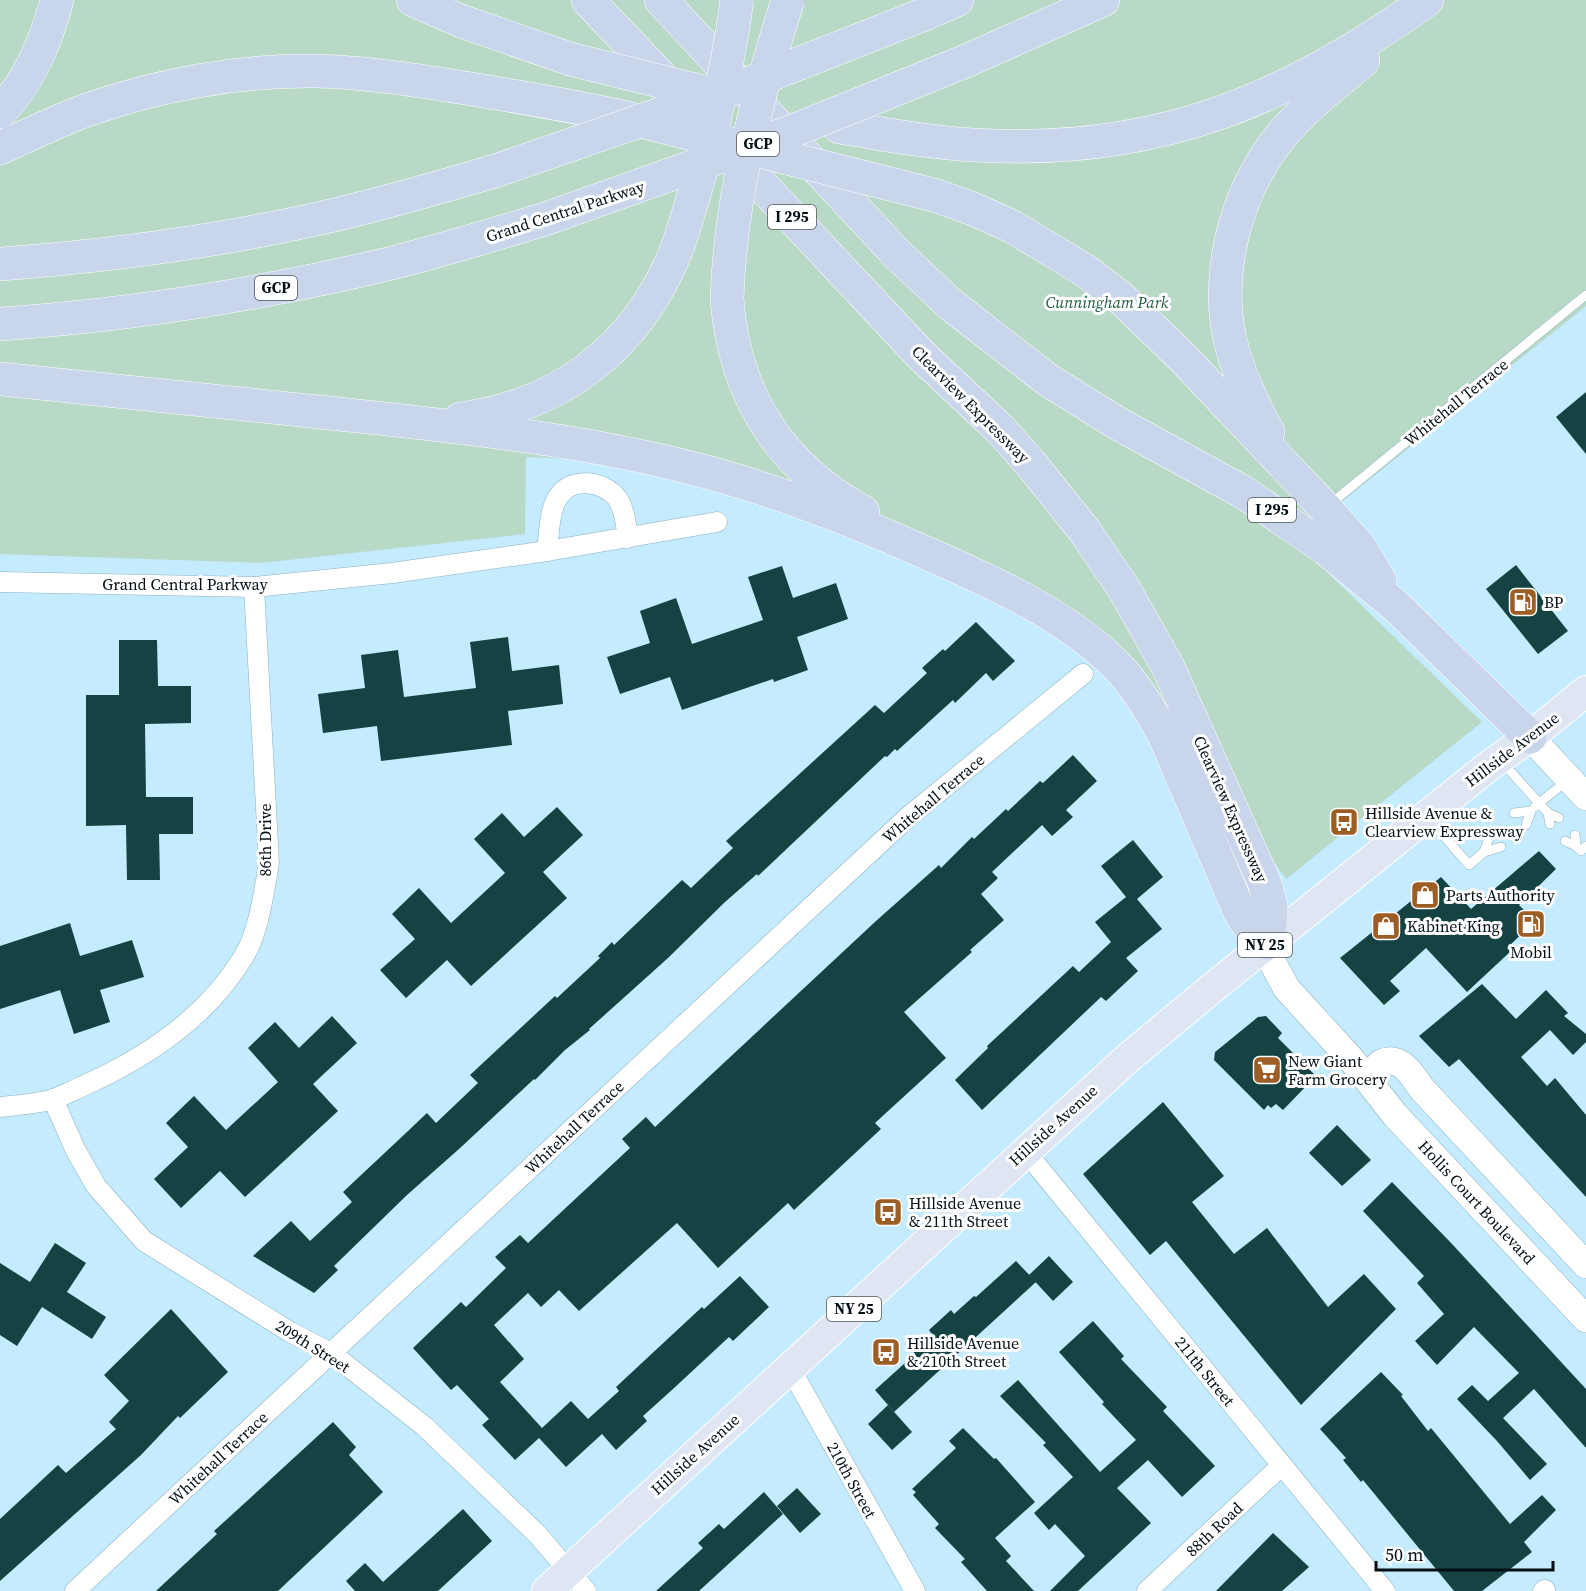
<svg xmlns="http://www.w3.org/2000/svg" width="1586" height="1591" font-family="'Source Serif 4',serif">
<rect width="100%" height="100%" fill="#c4ebfe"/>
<path fill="#b9d9c7" d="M0 0H1586V306L1294 540 1482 722 1286 879 1127 660 724 466 526 457 525 534 261 563 0 554Z"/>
<g fill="#154242">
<path d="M1586 392V454L1556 417Z"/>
<path d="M1516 565 1568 631 1538 654 1486 589Z"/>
<path d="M782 566 793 598 836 583 848 619 797 637 808 670 774 682 773 679 682 710 670 677 620 694 607 657 650 643 640 611 676 598 692 644 763 620 748 577Z"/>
<path d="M976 622 1015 661 993 681 986 673 955 703 953 700 897 751 895 749 887 757 885 756 758 876 757 874 725 902 668 958 589 1029 590 1030 565 1050 535 1080 534 1079 459 1149 407 1195 334 1266 338 1270 314 1293 253 1256 291 1221 310 1241 352 1202 343 1192 408 1131 427 1113 436 1123 478 1083 470 1075 555 996 557 998 600 958 598 956 612 942 614 945 682 880 691 888 733 848 726 841 875 705 884 713 927 673 922 668 943 649 945 651Z"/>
<path d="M508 637 512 671 559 665 563 704 508 711 512 745 381 761 377 726 323 733 318 694 365 688 361 655 398 650 404 697 476 688 470 642Z"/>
<path d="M119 640H157L158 686H191V723L145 724 146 797H193V834H159L160 880H127L126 825 86 826V695H119Z"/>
<path d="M1073 755 1097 781 1066 810 1073 817 1052 836 1042 825 992 872 998 878 981 894 1004 920 970 950 972 952 904 1012 946 1058 875 1123 881 1129 794 1210 788 1203 718 1268 677 1223 579 1311 559 1290 541 1307 528 1293 494 1325 524 1359 500 1382 542 1428 571 1401 588 1419 619 1391 616 1387 702 1307 704 1309 740 1276 769 1307 733 1341 729 1337 673 1389 643 1416 647 1421 616 1450 602 1434 566 1467 539 1438 515 1460 482 1425 489 1419 457 1385 451 1390 413 1348 461 1302 466 1307 506 1268 495 1257 520 1235 528 1243 630 1148 622 1139 646 1117 655 1127 876 921 939 865 941 868 972 837 974 839 1006 809 1008 811 1040 781 1043 783Z"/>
<path d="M557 807 583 835 543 872 567 898 471 986 447 960 406 998 380 970 415 939 392 914 419 888 451 923 505 873 474 839 502 813 524 837Z"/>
<path d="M1133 840 1163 877 1137 899 1162 929 1126 958 1138 971 1106 1001 1101 997 982 1110 955 1080 988 1048 987 1046 1073 966 1079 972 1111 942 1095 922 1126 897 1101 866Z"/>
<path d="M1539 851 1556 869 1519 905 1535 921 1507 948 1511 951 1467 992 1426 948 1390 981 1400 991 1384 1005 1340 958 1441 877 1471 909Z"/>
<path d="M70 923 80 956 132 940 144 977 100 990 110 1022 74 1034 60 990 0 1009V946Z"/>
<path d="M1482 984 1516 1019 1546 990 1568 1013 1564 1016 1586 1034V1042L1573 1055 1550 1030 1521 1057 1547 1086 1555 1078 1586 1115V1197L1459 1059 1449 1067 1419 1036Z"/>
<path d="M332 1016 357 1043 313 1084 338 1111 245 1197 220 1171 181 1208 154 1179 188 1147 166 1123 194 1096 226 1130 278 1082 248 1048 275 1022 299 1048Z"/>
<path d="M1266 1016 1282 1033 1278 1038 1316 1076 1283 1110 1276 1104 1271 1108 1268 1105 1264 1110 1214 1060 1215 1052 1220 1048 1258 1017Z"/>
<path d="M1163 1102 1224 1176 1192 1202 1234 1254 1267 1228 1328 1307 1364 1274 1396 1309 1301 1405 1166 1241 1150 1255 1083 1174Z"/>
<path d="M1337 1125 1371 1160 1342 1186 1309 1153Z"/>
<path d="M1392 1182 1453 1245 1586 1389V1448L1534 1389 1503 1418 1547 1464 1530 1480 1497 1441 1457 1399 1472 1385 1488 1401 1519 1373 1474 1327 1437 1365 1415 1341 1444 1314 1417 1283 1424 1276 1363 1211Z"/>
<path d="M55 1243 86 1263 67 1292 106 1317 92 1339 42 1307 17 1346 0 1335V1263L30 1282Z"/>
<path d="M1049 1256 1073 1282 1053 1301 1029 1275Z"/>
<path d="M1016 1261 1036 1282 894 1412 875 1390 915 1354 913 1351 932 1334 929 1330 951 1310 954 1314 974 1296 976 1297Z"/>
<path d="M171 1309 228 1372 180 1418 178 1416 141 1455 0 1581V1519L58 1465 66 1473 116 1429 109 1422 129 1401 104 1375Z"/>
<path d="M1093 1321 1124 1356 1121 1359 1167 1407 1163 1411 1215 1466 1182 1497 1148 1460 1117 1488 1151 1523 1078 1591H1050L1085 1556 1055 1524 1049 1530 1034 1513 1073 1477 1043 1445 1046 1443 1000 1396 1018 1380 1100 1472 1136 1440 1102 1404 1104 1402 1059 1352Z"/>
<path d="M1381 1372 1403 1395 1401 1396 1428 1431 1431 1428 1510 1524 1542 1495 1556 1510 1524 1542 1532 1552 1482 1591H1454L1386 1508 1363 1480 1361 1482 1343 1460 1346 1458 1320 1429Z"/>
<path d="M888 1405 912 1432 892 1450 868 1424Z"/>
<path d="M333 1422 356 1447 349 1455 383 1492 278 1591H156L217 1534 214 1531 236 1511Z"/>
<path d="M963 1428 994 1459 996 1458 1035 1502 995 1538 1011 1556 1006 1561 1034 1591H987L961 1562 965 1559 935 1528 939 1524 913 1495 916 1492 912 1489 956 1448 949 1441Z"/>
<path d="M797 1488 821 1514 800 1533 777 1506Z"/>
<path d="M764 1492 783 1514 699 1591H656L703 1548 698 1543 719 1524 724 1529Z"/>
<path d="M463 1509 492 1541 438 1591H355L346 1581 365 1563 383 1582Z"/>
<path d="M1273 1533 1309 1567 1282 1591H1216Z"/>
</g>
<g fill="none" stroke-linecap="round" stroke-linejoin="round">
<g stroke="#8ab0c2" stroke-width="10">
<g id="service">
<path d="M1329 505 1586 295"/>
<path d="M1501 761 1539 803 1568 780"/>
<path d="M1535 807 1539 803 1548 813"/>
<path d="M1514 813 1531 811 1526 825"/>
<path d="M1430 820 1469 865 1484 852 1490 835"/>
<path d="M1550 824 1548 813 1559 818"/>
<path d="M1565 841 1576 846 1575 835"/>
<path d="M1576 846 1581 851 1586 846"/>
<path d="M1484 852 1501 847"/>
</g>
</g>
<g stroke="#8ab0c2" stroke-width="21">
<g id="minor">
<path d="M547 551C549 535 549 511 558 497 571 476 604 481 617 498 625 509 626 526 628 538"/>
<path d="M0 582 254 587 392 573 547 551 717 522"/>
<path d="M53 1099 75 1149 96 1186 144 1241 290 1332 331 1353 424 1426 537 1534 586 1591"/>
<path d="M0 1107C17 1105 37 1104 54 1099 64 1095 74 1090 83 1086 146 1058 208 1016 244 956 259 932 264 891 269 863L254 587"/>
<path d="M1025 1151 1385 1591"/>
<path d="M790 1368 915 1591"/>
<path d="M75 1591 908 817 1083 674"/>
<path d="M1147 1591 1281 1466"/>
<path d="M1543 1591 1545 1590"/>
</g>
</g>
<g stroke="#8ab0c2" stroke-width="28">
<g id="secondary">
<path d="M1530 737 1586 797"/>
<path d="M1268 943 1271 960 1287 989 1351 1059 1395 1115 1586 1319"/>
<path d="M1370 1082 1374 1070 1381 1063C1401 1054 1412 1075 1422 1089L1586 1265"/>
</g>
</g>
<g stroke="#fff" stroke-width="32">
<path id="primary" d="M547 1591 1128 1058 1216 985 1490 765 1530 737 1586 691"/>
</g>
<g stroke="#fff" stroke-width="34">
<g id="motorway">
<path d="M413 0 461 21 570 59"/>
<path d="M588 0 677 94"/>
<path d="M661 0 896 253 950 304 1048 380 1117 423 1243 492 1325 548 1397 607 1530 737"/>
<path d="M925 14 957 0"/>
<path d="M966 61 1103 0"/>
<path d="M0 112C30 81 46 41 57 0"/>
<path d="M839 127C884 134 929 143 974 145 1152 156 1285 102 1427 0"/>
<path d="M0 148C29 135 57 121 87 110 158 85 239 70 314 71 367 72 420 81 472 89 524 98 576 106 628 118"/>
<path d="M894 185 937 196 973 209 1013 227 1086 271 1122 299 1184 359 1325 508 1359 546 1380 581"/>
<path d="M0 264C107 256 213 242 317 219 378 205 438 188 498 170"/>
<path d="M727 299C734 393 779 466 863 512"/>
<path d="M0 324C132 315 263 294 392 263 444 250 495 234 545 219"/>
<path d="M0 379C113 391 226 402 339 414 460 427 581 439 699 470 776 490 852 520 924 552 992 582 1066 614 1118 667 1137 687 1151 711 1164 735L1239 910C1247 925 1254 934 1268 943L1271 906 1265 884 1168 667 1124 589 1084 530 1031 464 1001 430 921 355 726 147"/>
<path d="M460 419C565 405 640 344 678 246"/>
<path d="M1268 432C1252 403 1238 373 1230 340 1216 275 1234 199 1274 145 1298 112 1332 87 1363 61"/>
</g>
</g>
<use href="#service" stroke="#fff" stroke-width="9"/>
<use href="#minor" stroke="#fff" stroke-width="20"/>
<use href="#secondary" stroke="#fff" stroke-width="27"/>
<use href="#primary" stroke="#dfe6f3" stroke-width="30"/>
<use href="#motorway" stroke="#c9d5eb" stroke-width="33"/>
<g stroke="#fff" stroke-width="34" stroke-linecap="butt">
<g id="motorway-bridge">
<path d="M570 59 720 96"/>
<path d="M640 121 894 185"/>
<path d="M498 170 744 85 925 14"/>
<path d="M545 219 790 132 966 61"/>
<path d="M678 246C704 167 726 83 737 0"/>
<path d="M727 299C730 197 757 97 788 0"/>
</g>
</g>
<use href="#motorway-bridge" stroke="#c9d5eb" stroke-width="33"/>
</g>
<defs>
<g id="fuel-square" transform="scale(1.5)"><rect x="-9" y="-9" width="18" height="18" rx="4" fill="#9c5e24" stroke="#fff"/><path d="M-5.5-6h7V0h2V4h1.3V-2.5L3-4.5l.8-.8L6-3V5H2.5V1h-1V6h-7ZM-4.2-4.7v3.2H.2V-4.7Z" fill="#fff"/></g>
<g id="bus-square" transform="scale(1.5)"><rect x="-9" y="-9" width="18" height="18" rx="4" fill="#9c5e24" stroke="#fff"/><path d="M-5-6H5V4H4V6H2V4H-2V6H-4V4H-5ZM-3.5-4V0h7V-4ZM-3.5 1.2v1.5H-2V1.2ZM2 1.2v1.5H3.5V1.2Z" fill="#fff"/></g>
<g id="shop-square" transform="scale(1.5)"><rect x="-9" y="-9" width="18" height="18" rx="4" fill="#9c5e24" stroke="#fff"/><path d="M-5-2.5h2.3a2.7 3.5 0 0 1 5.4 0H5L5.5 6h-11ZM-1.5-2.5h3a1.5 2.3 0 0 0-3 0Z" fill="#fff"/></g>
<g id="supermarket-square" transform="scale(1.5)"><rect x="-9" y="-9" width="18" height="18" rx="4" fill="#9c5e24" stroke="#fff"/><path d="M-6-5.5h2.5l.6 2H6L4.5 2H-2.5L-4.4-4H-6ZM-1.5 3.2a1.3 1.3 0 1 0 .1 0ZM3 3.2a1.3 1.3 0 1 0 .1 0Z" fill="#fff"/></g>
</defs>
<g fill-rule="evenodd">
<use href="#fuel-square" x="1523" y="602"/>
<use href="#bus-square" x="1344" y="822"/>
<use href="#shop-square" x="1425" y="895"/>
<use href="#fuel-square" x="1531" y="924"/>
<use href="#shop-square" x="1386" y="926"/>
<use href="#supermarket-square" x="1267" y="1070"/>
<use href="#bus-square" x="888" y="1212"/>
<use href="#bus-square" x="886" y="1352"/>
</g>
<g text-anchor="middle" stroke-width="6" stroke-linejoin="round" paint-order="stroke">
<g fill="#fff" stroke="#4f575b" stroke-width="1.5">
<rect x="737" y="132" width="42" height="24" rx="4.5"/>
<rect x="768" y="205" width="48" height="24" rx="4.5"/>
<rect x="255" y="276" width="42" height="24" rx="4.5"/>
<rect x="1248" y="498" width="48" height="24" rx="4.5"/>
<rect x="1238" y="933" width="54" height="24" rx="4.5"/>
<rect x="827" y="1297" width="54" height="24" rx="4.5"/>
</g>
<g font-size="15" font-weight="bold" fill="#030f15">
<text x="758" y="149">GCP</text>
<text x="792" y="222">I 295</text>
<text x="276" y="293">GCP</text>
<text x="1272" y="515">I 295</text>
<text x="1265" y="950">NY 25</text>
<text x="854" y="1314">NY 25</text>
</g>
<g font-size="16" fill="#030f15" stroke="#fff">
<text transform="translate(565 211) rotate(-18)" y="6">Grand Central Parkway</text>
<text transform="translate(1456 402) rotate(-39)" y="6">Whitehall Terrace</text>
<text transform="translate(971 404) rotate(45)" y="6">Clearview Expressway</text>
<text x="185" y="590">Grand Central Parkway</text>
<text transform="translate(1512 749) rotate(-37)" y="6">Hillside Avenue</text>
<text transform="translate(933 798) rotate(-40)" y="6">Whitehall Terrace</text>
<text transform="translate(1231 809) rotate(66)" y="6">Clearview Expressway</text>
<text transform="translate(265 840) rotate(-90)" y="6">86th Drive</text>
<text transform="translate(1053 1125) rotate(-42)" y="6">Hillside Avenue</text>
<text transform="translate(574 1127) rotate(-43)" y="6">Whitehall Terrace</text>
<text transform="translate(1477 1202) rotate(47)" y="6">Hollis Court Boulevard</text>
<text transform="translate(313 1346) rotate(32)" y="6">209th Street</text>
<text transform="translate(1205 1371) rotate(51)" y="6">211th Street</text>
<text transform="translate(695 1454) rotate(-42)" y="6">Hillside Avenue</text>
<text transform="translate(218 1458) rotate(-43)" y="6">Whitehall Terrace</text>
<text transform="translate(852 1480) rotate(61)" y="6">210th Street</text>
<text transform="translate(1214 1529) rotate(-43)" y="6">88th Road</text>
</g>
<g font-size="16" font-style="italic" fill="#245c42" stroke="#fff">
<text x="1107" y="308">Cunningham Park</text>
</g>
<g font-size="16" fill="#030f15" stroke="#fff" text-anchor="start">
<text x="1544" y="608">BP</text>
<text x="1365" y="819">Hillside Avenue &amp;<tspan x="1365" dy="18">Clearview Expressway</tspan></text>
<text x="1446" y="901">Parts Authority</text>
<text x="1407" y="932">Kabinet King</text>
<text x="1531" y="958" text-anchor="middle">Mobil</text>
<text x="1288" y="1067">New Giant<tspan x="1288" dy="18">Farm Grocery</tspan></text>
<text x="909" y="1209">Hillside Avenue<tspan x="909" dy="18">&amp; 211th Street</tspan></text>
<text x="907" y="1349">Hillside Avenue<tspan x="907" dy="18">&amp; 210th Street</tspan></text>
</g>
</g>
<path d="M1376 1561v9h177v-9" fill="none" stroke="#030f15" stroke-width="3"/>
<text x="1385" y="1561" font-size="18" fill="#030f15" stroke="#ffffff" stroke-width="4.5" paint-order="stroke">50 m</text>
</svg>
